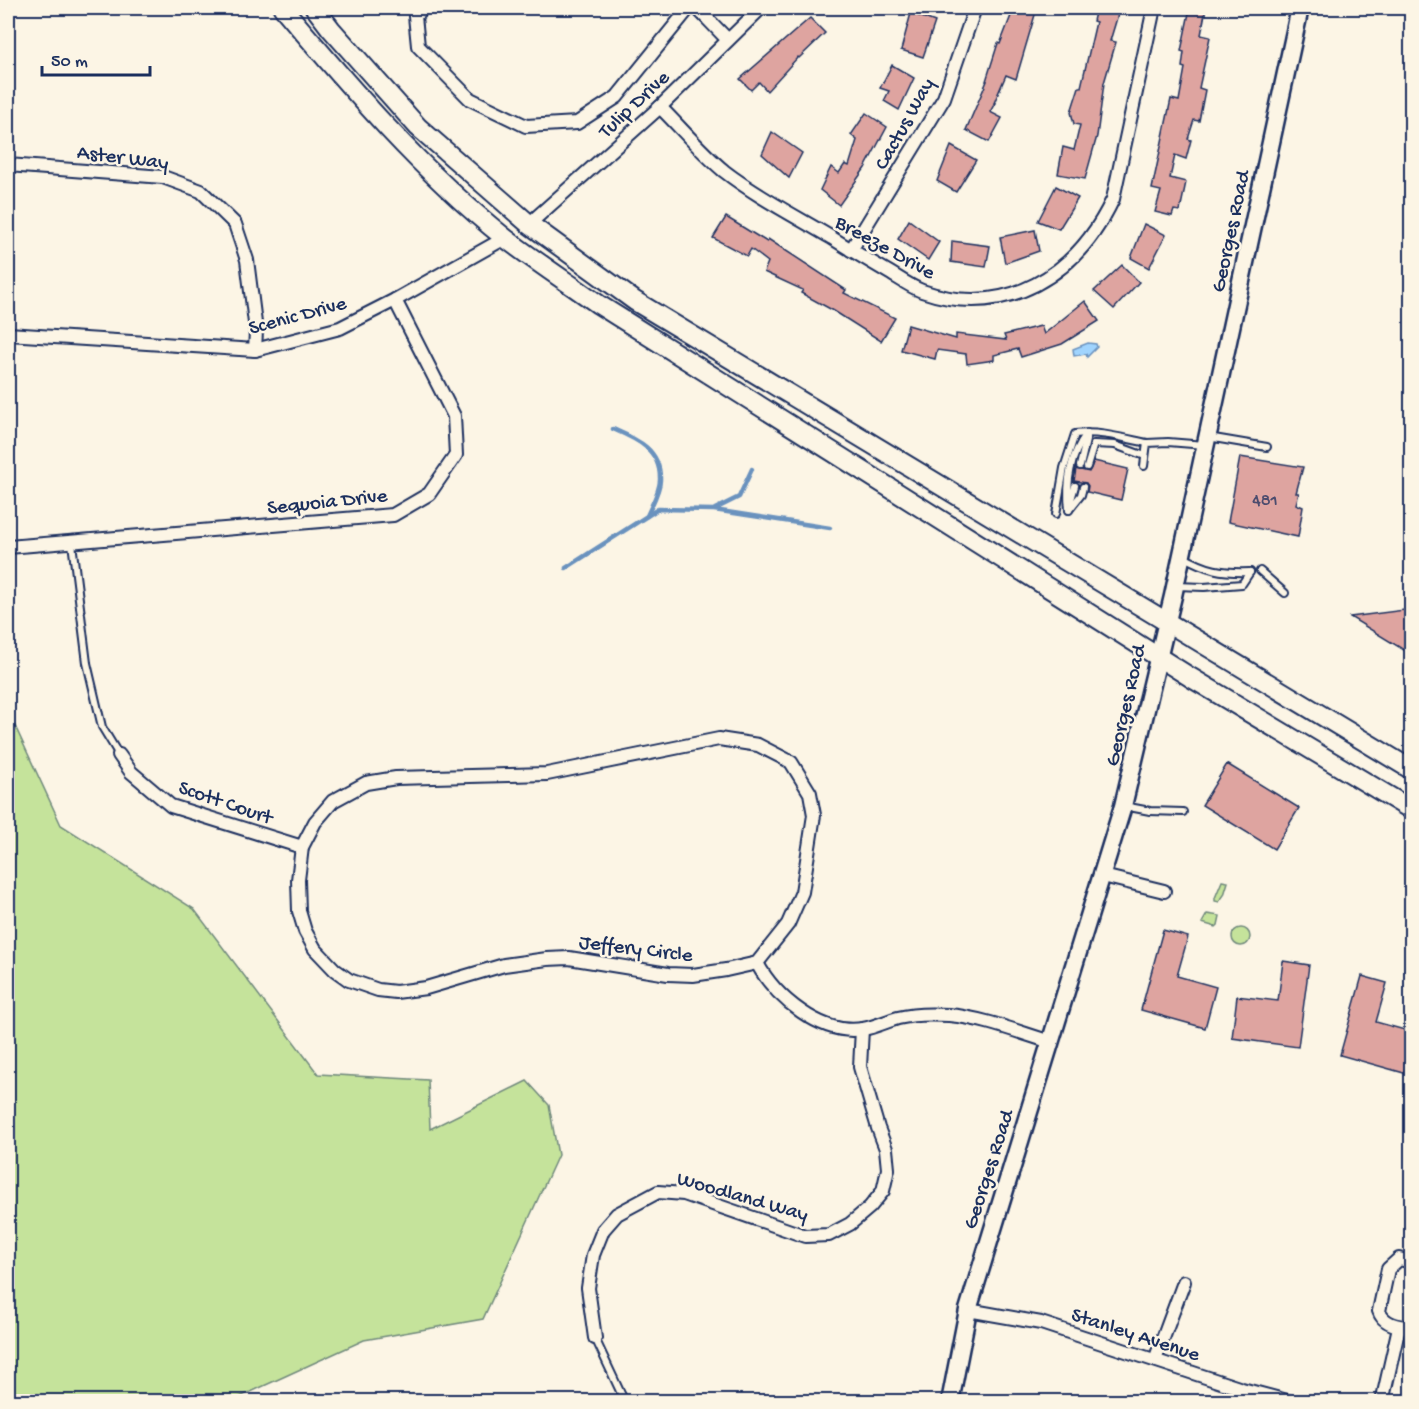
<svg xmlns="http://www.w3.org/2000/svg" width="1419" height="1409" font-family="'Gochi Hand',sans-serif">
<rect width="100%" height="100%" fill="#fcf5e5"/>
<filter id="ink" filterUnits="userSpaceOnUse"><feTurbulence type="fractalNoise" baseFrequency=".0167" numOctaves="2"/><feDisplacementMap in="SourceGraphic" scale="12" xChannelSelector="R" yChannelSelector="G"/><feConvolveMatrix kernelMatrix="1 2 1 2 8 2 1 2 1" color-interpolation-filters="sRGB"/></filter>
<g filter="url(#ink)">
<g fill="#c5e39b" stroke="#70897c" stroke-width="1.5">
<path d="M15 726 61 825 194 909 318 1074 428 1080 430 1129 527 1081 549 1105 558 1155 483 1319 364 1340 231 1401H8V727Z"/>
<path d="M1222 881 1228 882 1224 895 1219 902 1215 901V898Z"/>
<path d="M1207 914 1220 916 1218 925 1216 927 1202 923Z"/>
<circle cx="1241" cy="937" r="9"/>
</g>
<path fill="#a0d4fe" stroke="#6b92be" stroke-width="1.5" d="M1088 343 1096 344 1097 347 1087 357 1086 354 1074 356 1073 349Z"/>
<g fill="none" stroke-linecap="round" stroke-linejoin="round">
<g stroke="#6b92be" stroke-width="4.5">
<path d="M613 429C636 439 661 449 660 480 660 491 651 506 647 516"/>
<path d="M715 509 739 497 752 469"/>
<path d="M566 568 658 509 714 510 830 528"/>
</g>
</g>
<g fill="#dea4a0" stroke="#1b2f5e" stroke-width="1.5">
<path d="M1014 8H1037L1016 79 1006 75 994 103H995L990 112 1002 118 989 142 966 130 987 81H986L998 43 1000 44Z"/>
<path d="M1096 8H1120L1110 41 1116 42 1104 83 1097 136 1085 179 1058 174 1063 147 1074 150 1080 125 1074 124 1071 112 1079 87H1081L1096 22 1093 21Z"/>
<path d="M1190 8H1206L1201 35 1210 37 1199 88 1205 90 1199 121 1194 120 1188 139 1191 140 1186 159 1175 155 1170 178 1186 182 1180 211 1174 210 1172 216 1155 212 1161 191 1152 189 1171 99 1179 101 1185 68 1182 67 1184 52 1181 51Z"/>
<path d="M911 13 935 22 923 57 901 50Z"/>
<path d="M810 18 825 33 799 58 798 57 767 91 759 82 751 90 740 79Z"/>
<path d="M892 65 914 78 899 110 884 101 889 91 880 88Z"/>
<path d="M866 113 887 127 865 168 839 205 820 190 831 167 839 173 845 164 849 166 857 140 851 135Z"/>
<path d="M772 132 802 153 789 178 762 154Z"/>
<path d="M951 146 976 160 956 192 937 181Z"/>
<path d="M1056 186 1078 198 1059 229 1038 221Z"/>
<path d="M726 217 767 242 768 239 846 290 844 293 895 318 881 341 834 311 801 293 803 290 764 272 768 262 751 249 747 256 713 238Z"/>
<path d="M909 220 939 242 928 260 898 239Z"/>
<path d="M1144 224 1166 235 1149 268 1131 258Z"/>
<path d="M1035 230 1039 251 1005 263 1000 237Z"/>
<path d="M952 241 990 246 986 267 951 262Z"/>
<path d="M1122 265 1139 282 1114 309 1094 291Z"/>
<path d="M1085 301 1099 321 1062 344 1021 357 1018 349 994 355V360L967 364 966 354 937 350 935 359 901 350 908 325 956 339V334L1006 340 1004 335 1041 326 1044 334Z"/>
<path d="M1240 457 1303 467 1296 493H1299L1296 504 1303 507 1298 537 1228 522Z"/>
<path d="M1094 461 1128 469 1121 500 1087 492 1088 486 1086 483 1074 481 1076 469 1089 472Z"/>
<path d="M1412 609V655L1350 617Z"/>
<path d="M1227 764 1299 808 1274 849 1202 805Z"/>
<path d="M1163 930 1188 937 1177 976 1216 987 1205 1028 1141 1010Z"/>
<path d="M1283 961 1309 965 1298 1047 1232 1038 1237 996 1278 1001Z"/>
<path d="M1362 976 1387 983 1376 1022 1412 1032V1045L1404 1073 1340 1055Z"/>
</g>
<g fill="none" stroke-linecap="round" stroke-linejoin="round">
<g stroke="#1b2f5e" stroke-width="10">
<g id="lane">
<path d="M1208 437 1267 447"/>
<path d="M1080 466 1087 436"/>
<path d="M1144 466 1147 443 1168 442 1205 445"/>
<path d="M1087 467 1094 444 1115 445 1145 456"/>
<path d="M1070 503 1075 486"/>
<path d="M1069 510C1066 481 1070 456 1087 433"/>
<path d="M1069 510 1081 495 1083 487"/>
<path d="M1056 514 1064 468 1075 434C1099 431 1123 438 1147 443"/>
<path d="M72 543 87 663 102 727 119 755"/>
<path d="M1182 556C1207 570 1221 573 1250 572"/>
<path d="M1260 571 1285 593"/>
<path d="M1176 586 1204 587 1242 584 1250 572"/>
<path d="M1124 806 1150 811 1183 812"/>
<path d="M1410 864H1412"/>
<path d="M595 1338 625 1402"/>
</g>
</g>
<g stroke="#1b2f5e" stroke-width="16">
<g id="street">
<path d="M423 8 415 16 418 46 470 99 526 126 577 123 617 97 689 8"/>
<path d="M697 8 728 40"/>
<path d="M660 107C681 128 701 152 724 171 756 196 797 217 832 238 851 250 871 262 890 273 900 279 911 287 922 291 1006 320 1077 275 1113 199L1154 8"/>
<path d="M8 165 163 177 201 191 235 224 247 260 256 331 255 350"/>
<path d="M529 224 660 107 761 8"/>
<path d="M851 250 944 98 975 8"/>
<path d="M8 334 255 350 340 328 395 300 505 238"/>
<path d="M8 547 393 515 429 494 456 455 454 416 395 300"/>
<path d="M719 739 758 745 791 762 810 793 814 815 802 892 788 924 757 963 726 970 693 975 668 974 569 958 547 959 504 965 426 988 396 992 378 990 349 980 335 970 315 949 305 931 299 911 298 880 302 847 315 822 333 801 366 783 396 778 547 774Z"/>
<path d="M119 755 131 772 171 806 302 847"/>
<path d="M1103 876 1164 891"/>
<path d="M757 963C775 997 821 1036 863 1029 875 1027 887 1021 898 1018 913 1014 934 1014 949 1015 983 1018 1018 1032 1051 1042"/>
<path d="M1412 1262 1399 1259 1388 1269 1379 1311C1383 1324 1399 1327 1412 1327"/>
<path d="M968 1310 1041 1323 1242 1389 1291 1402"/>
<path d="M595 1338 588 1288 593 1255 603 1230 617 1214 658 1192 684 1194 805 1236 829 1235 850 1224 870 1207 883 1191 888 1169 886 1149 878 1128 860 1067 862 1029"/>
<path d="M1155 1360 1184 1282"/>
<path d="M1382 1402 1399 1327"/>
</g>
</g>
<g stroke="#1b2f5e" stroke-width="21">
<path id="secondary" d="M950 1402 968 1310 1123 806 1173 596 1300 8"/>
</g>
<g stroke="#1b2f5e" stroke-width="22">
<g id="primary">
<path d="M283 8C351 89 421 171 505 238 535 261 567 282 598 304L1190 677 1412 810"/>
<path d="M315 8 331 29 418 127 529 224 635 301 1412 770"/>
</g>
</g>
<use href="#lane" stroke="#fcf5e5" stroke-width="6"/>
<use href="#street" stroke="#fcf5e5" stroke-width="12"/>
<use href="#secondary" stroke="#fcf5e5" stroke-width="16"/>
<use href="#primary" stroke="#fcf5e5" stroke-width="18"/>
</g>
</g>
<g text-anchor="middle" stroke-width="5" stroke-linejoin="round" paint-order="stroke">
<g font-size="18" fill="#4c4c6e">
<text x="1265" y="505">481</text>
</g>
<g font-size="21" fill="#1b2f5e" stroke="#fcf5e5">
<text transform="translate(633 103) rotate(-43)" y="7">Tulip Drive</text>
<text transform="translate(903 123) rotate(-61)" y="7">Cactus Way</text>
<text transform="translate(123 156) rotate(7)" y="7">Aster Way</text>
<text transform="translate(1229 231) rotate(-78)" y="7">Georges Road</text>
<text transform="translate(886 246) rotate(29)" y="7">Breeze Drive</text>
<text transform="translate(297 314) rotate(-15)" y="7">Scenic Drive</text>
<text transform="translate(327 500) rotate(-6)" y="7">Sequoia Drive</text>
<text transform="translate(1124 705) rotate(-77)" y="7">Georges Road</text>
<text transform="translate(226 801) rotate(19)" y="7">Scott Court</text>
<text transform="translate(636 947) rotate(7)" y="7">Jeffery Circle</text>
<text transform="translate(987 1169) rotate(-72)" y="7">Georges Road</text>
<text transform="translate(743 1195) rotate(16)" y="7">Woodland Way</text>
<text transform="translate(1136 1333) rotate(18)" y="7">Stanley Avenue</text>
</g>
</g>
<rect width="1419" height="1409" fill="none" stroke="#fcf5e5" stroke-width="30"/>
<rect x="15" y="15" width="1389" height="1379" fill="none" stroke="#1b2f5e" stroke-width="2" filter="url(#ink)"/>
<path d="M42 66v9h108v-9" fill="none" stroke="#1b2f5e" stroke-width="3"/>
<text x="51" y="66" font-size="18" fill="#1b2f5e" stroke="#fcf5e5" stroke-width="4.5" paint-order="stroke">50 m</text>
</svg>
